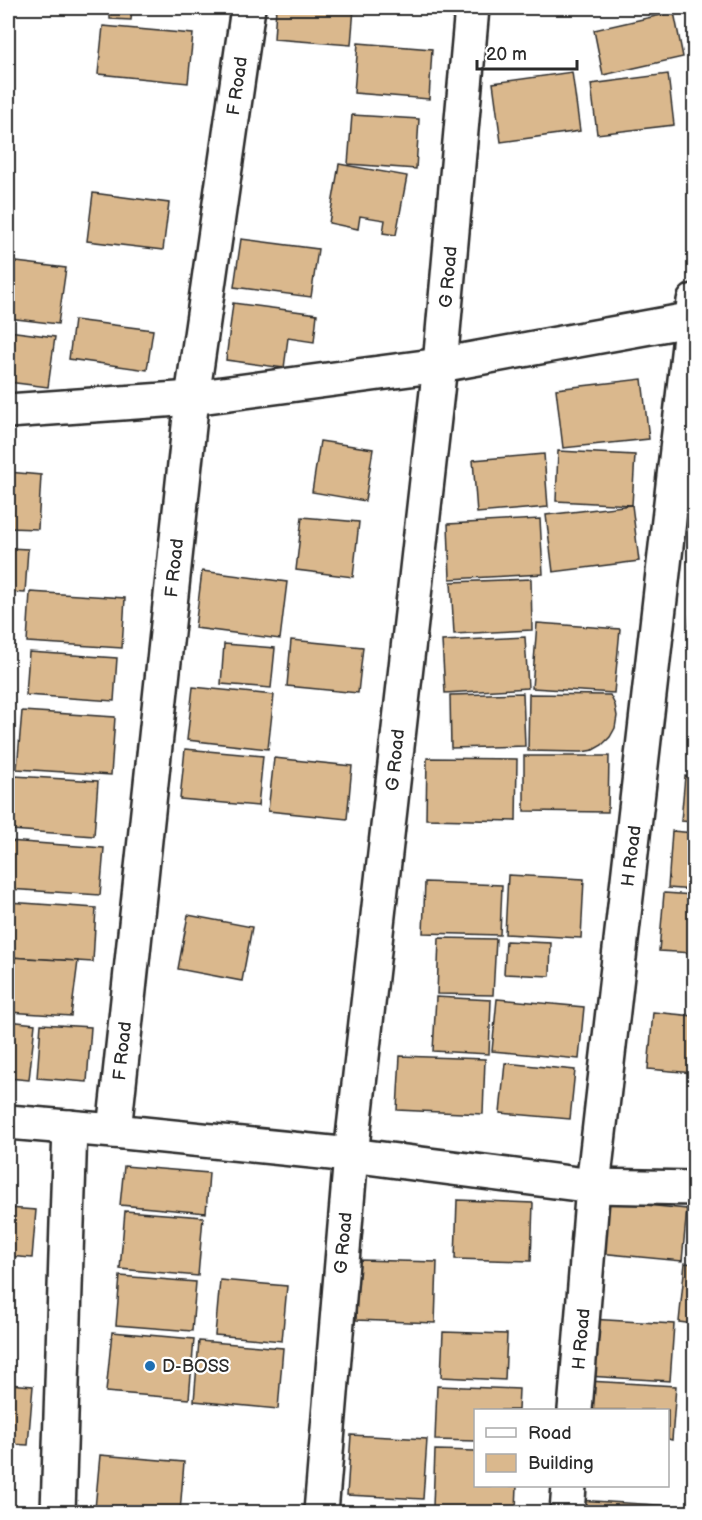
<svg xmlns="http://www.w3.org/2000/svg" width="702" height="1520" font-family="'Balsamiq Sans',sans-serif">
<rect width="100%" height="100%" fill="#fff"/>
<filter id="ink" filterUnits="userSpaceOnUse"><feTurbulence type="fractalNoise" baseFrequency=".0167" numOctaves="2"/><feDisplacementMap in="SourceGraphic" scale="12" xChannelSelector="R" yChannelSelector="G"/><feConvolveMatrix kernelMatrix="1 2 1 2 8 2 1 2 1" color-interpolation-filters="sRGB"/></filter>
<g filter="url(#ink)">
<g fill="#dab88d" stroke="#2b2b2b" stroke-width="1.5">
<path d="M110 8H132L131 20 110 19Z"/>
<path d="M139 8H175V10Z"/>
<path d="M276 8H354L351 45 274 39Z"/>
<path d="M674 12 683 57 603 75 594 30Z"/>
<path d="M103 26 193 34 188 83 98 74Z"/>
<path d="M358 43 432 49 429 99 354 93Z"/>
<path d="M572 72 580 131 501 142 493 83Z"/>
<path d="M668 74 674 125 597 134 591 84Z"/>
<path d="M352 115 419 119 416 169 348 164Z"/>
<path d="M339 164 407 176 396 235 383 233 385 220 360 216 358 229 329 223Z"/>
<path d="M93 193 169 203 163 250 87 241Z"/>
<path d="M241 239 318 249 311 297 234 287Z"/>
<path d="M8 261 66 268 58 324 8 318Z"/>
<path d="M233 303 317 314 314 342 288 338 284 368 226 360Z"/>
<path d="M74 320 153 330 147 370 69 359Z"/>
<path d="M8 331 55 337 48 387 8 382Z"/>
<path d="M642 379 649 439 563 448 556 389Z"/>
<path d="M320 441 373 449 365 501 312 492Z"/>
<path d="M558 451 635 455 632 505 556 501Z"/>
<path d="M544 454 548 507 477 513 473 460Z"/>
<path d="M8 472 41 475 38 529 8 528Z"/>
<path d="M632 505 639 561 553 572 546 515Z"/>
<path d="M302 517 359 522 353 577 296 570Z"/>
<path d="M540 519 543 574 450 579 448 524Z"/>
<path d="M8 548 28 549 25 593 8 592Z"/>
<path d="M202 571 287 582 280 639 195 628Z"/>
<path d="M531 579 532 630 454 634 451 582Z"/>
<path d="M693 588 694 589V645H688Z"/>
<path d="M30 592 125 598 122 648 27 642Z"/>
<path d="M537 623 620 629 614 693 532 688Z"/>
<path d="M525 637 528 688 445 693 442 641Z"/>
<path d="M291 640 363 647 358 693 287 686Z"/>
<path d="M224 644 275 648 271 688 221 684Z"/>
<path d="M29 652 117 658 114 701 26 695Z"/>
<path d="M193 687 274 695 268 749 187 740Z"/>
<path d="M523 693 525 746 451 748 450 695Z"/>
<path d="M529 694 610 695 615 705 617 716 615 728 610 737 602 745 593 750 582 752 528 751Z"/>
<path d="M22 711 115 717 111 775 17 769Z"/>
<path d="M694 716V768H690Z"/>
<path d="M185 749 263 756 258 806 180 799Z"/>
<path d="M524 756H609L608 812 524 811Z"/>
<path d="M274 758 352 766 347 819 268 811Z"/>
<path d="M427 758 517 759 516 821 426 819Z"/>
<path d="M14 776 98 781 94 836 11 830Z"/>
<path d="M685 776 694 777V822L681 821Z"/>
<path d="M672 831 694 833V890L668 888Z"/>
<path d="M8 841 104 848 100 895 8 889Z"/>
<path d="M508 875 584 879 581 938 505 934Z"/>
<path d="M425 882 502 885 500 935 423 933Z"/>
<path d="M664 893 694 895V953L659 951Z"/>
<path d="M8 902 96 908 93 962 8 957Z"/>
<path d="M188 915 252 927 242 981 178 969Z"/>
<path d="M439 938 496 939 493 995 437 994Z"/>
<path d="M506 941 551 943 550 976 504 974Z"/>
<path d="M8 957 78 961 71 1016 8 1012Z"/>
<path d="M436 997 491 1000 489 1054 433 1051Z"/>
<path d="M497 999 584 1007 579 1059 492 1051Z"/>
<path d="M653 1012 694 1016V1073L648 1069Z"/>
<path d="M8 1021 35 1024 29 1080 8 1078Z"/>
<path d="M41 1024 91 1027 87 1082 37 1078Z"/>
<path d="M400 1056 485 1059 483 1114 397 1110Z"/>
<path d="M505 1063 575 1070 570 1119 500 1113Z"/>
<path d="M124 1166 209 1173 206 1213 120 1205Z"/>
<path d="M457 1200 533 1203 531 1261 455 1259Z"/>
<path d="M605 1201 687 1209 682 1261 599 1253Z"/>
<path d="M8 1208 36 1210 32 1258 8 1256Z"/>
<path d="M125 1211 203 1217 198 1276 120 1269Z"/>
<path d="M358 1260 437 1262 435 1323 356 1320Z"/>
<path d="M685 1263 694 1264V1324L679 1322Z"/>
<path d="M120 1276 196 1282 192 1331 116 1325Z"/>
<path d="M220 1280 287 1286 282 1341 215 1335Z"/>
<path d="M590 1319 674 1324 670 1381 587 1376Z"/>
<path d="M112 1332 194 1339 189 1399 106 1392Z"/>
<path d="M443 1332 507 1334 505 1380 441 1377Z"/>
<path d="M199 1341 283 1348 278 1409 194 1401Z"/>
<path d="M588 1381 676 1386 672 1440 668 1439V1410H586Z"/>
<path d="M8 1384 33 1386 28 1445 8 1444Z"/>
<path d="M437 1386 519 1389 518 1410H476V1441L435 1440Z"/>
<path d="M351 1435 427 1439 423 1499 347 1495Z"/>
<path d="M435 1450 476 1451V1486H517L516 1510 433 1507Z"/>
<path d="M100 1455 184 1462 180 1512H137L95 1509Z"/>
<path d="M577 1500 673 1506V1512H577Z"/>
<path d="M8 1506 28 1508V1512H8Z"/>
<path d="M332 1509 422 1512H332Z"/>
</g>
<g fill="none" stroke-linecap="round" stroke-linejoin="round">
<g stroke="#2b2b2b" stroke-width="38">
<g id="street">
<path d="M8 1122 114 1131 351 1155 593 1186 694 1188"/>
<path d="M114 1131 192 398 248 8"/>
<path d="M575 1410 593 1186 694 301"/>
<path d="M58 1512 70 1127"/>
<path d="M321 1512 351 1155 440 365 472 8"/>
<path d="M567 1512 569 1486"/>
</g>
</g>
<g stroke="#2b2b2b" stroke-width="38">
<path id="secondary" d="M8 411 192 398 440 365 694 319"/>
</g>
<use href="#street" stroke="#fff" stroke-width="33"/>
<use href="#secondary" stroke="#fff" stroke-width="33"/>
</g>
</g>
<circle fill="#1f6fb2" stroke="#fff" stroke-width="2" cx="150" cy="1366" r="6"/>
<g text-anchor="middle" stroke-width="4.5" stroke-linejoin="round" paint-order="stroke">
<g font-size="18" fill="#2b2b2b" stroke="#fff">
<text transform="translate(237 86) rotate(-82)" y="6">F Road</text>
<text transform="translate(448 277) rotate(-85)" y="6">G Road</text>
<text transform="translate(174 568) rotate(-84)" y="6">F Road</text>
<text transform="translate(395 760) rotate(-84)" y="6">G Road</text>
<text transform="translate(631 856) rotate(-83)" y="6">H Road</text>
<text transform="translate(122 1051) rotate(-84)" y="6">F Road</text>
<text transform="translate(343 1243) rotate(-85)" y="6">G Road</text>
<text transform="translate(581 1339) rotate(-85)" y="6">H Road</text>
</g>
<g font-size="18" fill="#2b2b2b" stroke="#fff" text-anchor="start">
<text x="162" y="1372">D-BOSS</text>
</g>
</g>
<rect width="702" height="1520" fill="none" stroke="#fff" stroke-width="30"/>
<rect x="15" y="15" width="672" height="1490" fill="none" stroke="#2b2b2b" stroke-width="2" filter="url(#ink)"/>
<rect x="474" y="1409" width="195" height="78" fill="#ffffff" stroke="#aaaaaa" stroke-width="1.5"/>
<rect x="486" y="1428" width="30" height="9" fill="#ffffff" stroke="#aaaaaa" stroke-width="1.5"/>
<text x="528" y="1439" font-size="18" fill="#2b2b2b">Road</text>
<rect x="486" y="1454" width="30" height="18" fill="#dab88d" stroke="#aaaaaa" stroke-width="1.5"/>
<text x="528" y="1469" font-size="18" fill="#2b2b2b">Building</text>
<path d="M477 60v9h100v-9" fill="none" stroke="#2b2b2b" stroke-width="3"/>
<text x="486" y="60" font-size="18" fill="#2b2b2b" stroke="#ffffff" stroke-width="4.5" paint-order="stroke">20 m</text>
</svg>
